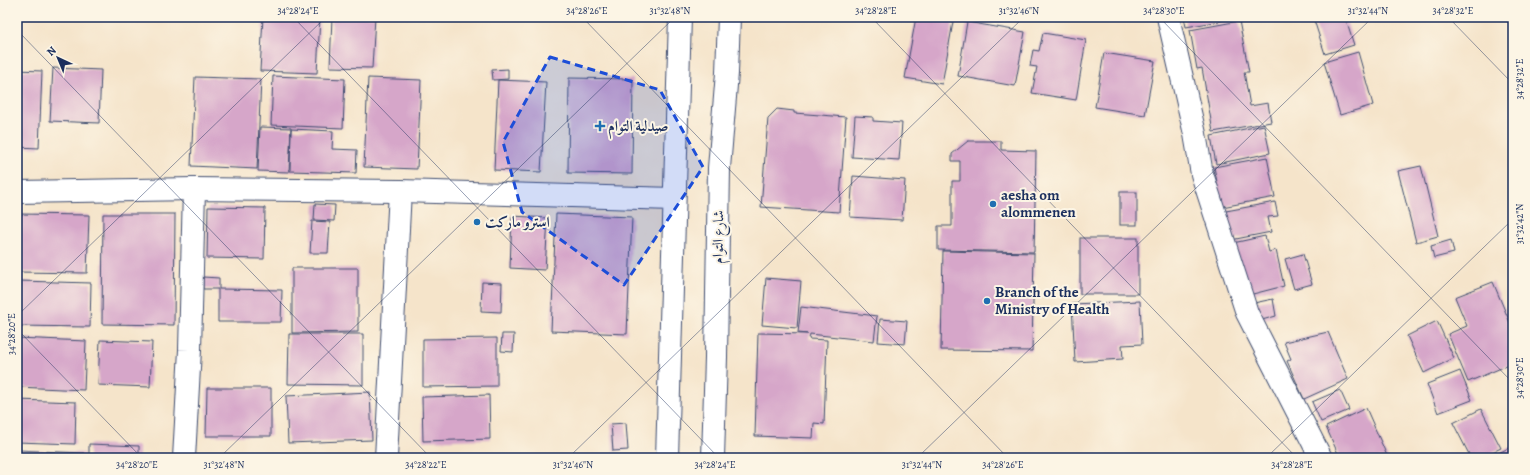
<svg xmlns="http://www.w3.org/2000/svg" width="1530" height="475" font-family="Alegreya,Amiri,serif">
<rect width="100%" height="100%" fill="#fcf5e5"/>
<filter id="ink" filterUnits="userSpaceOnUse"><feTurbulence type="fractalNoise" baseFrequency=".025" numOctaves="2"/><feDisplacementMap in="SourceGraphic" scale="8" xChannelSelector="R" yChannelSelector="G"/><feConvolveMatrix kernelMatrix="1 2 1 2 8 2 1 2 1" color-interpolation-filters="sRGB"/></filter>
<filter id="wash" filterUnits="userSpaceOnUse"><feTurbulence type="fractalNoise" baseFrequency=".012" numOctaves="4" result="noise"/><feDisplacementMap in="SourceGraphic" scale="16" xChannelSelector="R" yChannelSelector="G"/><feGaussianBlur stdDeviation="0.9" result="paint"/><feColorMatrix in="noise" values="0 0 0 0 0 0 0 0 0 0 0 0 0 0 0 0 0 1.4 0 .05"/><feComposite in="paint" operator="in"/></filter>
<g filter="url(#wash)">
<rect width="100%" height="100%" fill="#f5e4ca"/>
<g id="blocks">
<g fill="#d6a6c9">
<path d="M263 17H320L317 73 260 71Z"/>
<path d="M332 17H375L372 68 330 67Z"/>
<path d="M916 17H926L953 22 942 84 905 78Z"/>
<path d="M1184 17H1237V18L1186 27Z"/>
<path d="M1313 17H1345L1354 45 1325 54Z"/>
<path d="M1239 21 1249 72H1244L1250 106 1268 103 1271 122 1213 132 1202 68 1197 69 1190 30Z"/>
<path d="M967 22 1025 32 1015 86 958 76Z"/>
<path d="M1043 33 1086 40 1076 100 1032 93 1037 67 1030 66 1033 50 1039 51Z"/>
<path d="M1358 52 1373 105 1340 115 1324 62Z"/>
<path d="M1104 53 1155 61 1145 115 1095 107Z"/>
<path d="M53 68 101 70 99 123 50 121Z"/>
<path d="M508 69V79L493 80 492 70Z"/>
<path d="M17 70 42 71 39 148 17 147Z"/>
<path d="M273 76 345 79 343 128 271 125Z"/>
<path d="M195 77 261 79 257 169 191 166Z"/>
<path d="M368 78 421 80 417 169 364 167Z"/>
<path d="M569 78 633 79 632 174 568 173Z"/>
<path d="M498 80 546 82 541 172 494 170Z"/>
<path d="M777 109 794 111V113L846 117 839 212 761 207 768 118Z"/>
<path d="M855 116 873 117V121L902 123 899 160 852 157Z"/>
<path d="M1264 125 1270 153 1216 164 1211 136Z"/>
<path d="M260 127 291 128 289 172 258 171Z"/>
<path d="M291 129 333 131 332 149 357 150 356 173 290 171Z"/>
<path d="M968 141H1001V150L1036 151 1034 252 938 250V226H952V181H960V161H952V154Z"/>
<path d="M1267 157 1275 197 1222 207 1214 167Z"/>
<path d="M1421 166 1438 236 1416 242 1398 171Z"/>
<path d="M853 176 905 180 902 220 850 217Z"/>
<rect x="1120" y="192" width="17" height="33"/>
<path d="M1275 202 1278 216 1268 217 1271 232 1231 240 1226 211Z"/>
<path d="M315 204 335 205 334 221 314 220Z"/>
<path d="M208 207 265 208 264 259 207 258Z"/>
<path d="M19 214 89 215 87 273 17 272Z"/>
<path d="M103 214H175L174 325 102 324Z"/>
<path d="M556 214 632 217 627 334 551 331Z"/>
<path d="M512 216 548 218 545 270 510 268Z"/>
<path d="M312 221 330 222 328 253H310Z"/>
<path d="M1265 236 1269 252 1276 250 1284 286 1245 296 1233 243Z"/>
<rect x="1080" y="238" width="58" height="56"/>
<path d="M1451 240 1454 253 1434 258 1431 246Z"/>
<path d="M943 251 1034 253 1032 351 941 350Z"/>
<path d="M1303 254 1312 284 1294 289 1285 259Z"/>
<path d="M292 268H358V332L292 333Z"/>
<path d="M203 277 219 278V289L282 290 281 322H218V289H203Z"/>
<path d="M766 278 801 281 797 328 762 325Z"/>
<path d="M19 281 91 283 90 327 18 326Z"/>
<path d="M482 282 502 283 501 312 481 311Z"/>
<path d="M1493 282 1513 330V363L1468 382 1448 334 1467 326 1455 297Z"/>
<path d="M1273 299 1276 316 1262 320 1249 304Z"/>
<path d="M1140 301 1142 344 1122 345 1123 359 1075 362 1072 304Z"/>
<path d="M801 307 877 316 874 341 810 334 809 339 827 340 824 424 814 423 813 438 755 436 758 333 808 334 798 333Z"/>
<path d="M880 319 907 321 905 344 878 342Z"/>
<path d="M1437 321 1454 358 1424 373 1407 336Z"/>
<path d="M1328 332 1348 379 1304 399 1287 361 1291 359 1284 342Z"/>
<path d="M289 334H363V385L288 384Z"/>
<path d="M502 334H514L513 352 501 351Z"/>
<path d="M17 338 86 341 84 390 17 387Z"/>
<path d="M497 338V386L423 387V339Z"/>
<path d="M100 340 152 342 150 387 98 385Z"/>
<path d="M1460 371 1472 400 1438 413 1427 384Z"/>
<path d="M207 388H271V436H206Z"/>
<path d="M1340 390 1349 410 1321 422 1312 402Z"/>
<path d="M370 392 372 440 288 443 286 396Z"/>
<path d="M489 395 490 439 423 441 422 397Z"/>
<path d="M17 400 76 402 75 444 17 442Z"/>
<path d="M1366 408 1388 458H1340L1326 427Z"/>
<path d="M1481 409 1501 448 1480 458H1471L1453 423Z"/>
<path d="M626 423 628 450 613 451 611 424Z"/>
<path d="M89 444 139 446V458H89Z"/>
<path d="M1513 446V458H1488Z"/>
<path d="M17 450 84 453V458H17Z"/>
</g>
</g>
</g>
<g filter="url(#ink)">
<use href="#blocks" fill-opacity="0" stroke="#3c4a6e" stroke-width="1"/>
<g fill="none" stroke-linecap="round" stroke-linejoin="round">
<g stroke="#3c4a6e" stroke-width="24">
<g id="street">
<path d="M1168 17 1195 134 1202 174 1247 313 1321 458"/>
<path d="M17 192 194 189 400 191 674 199"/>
<path d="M184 458 190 350 194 189"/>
<path d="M386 458 400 191"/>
</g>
</g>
<g stroke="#3c4a6e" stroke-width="24">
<g id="secondary">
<path d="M667 458 680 17"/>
<path d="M713 458 716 357 719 168 727 73 729 17"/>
</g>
</g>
<use href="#street" stroke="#fff" stroke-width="22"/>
<use href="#secondary" stroke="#fff" stroke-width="22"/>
</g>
</g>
<path fill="#1d4ed8" fill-opacity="0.2" stroke="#1d4ed8" stroke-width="3" stroke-dasharray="8 5" stroke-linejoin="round" d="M550 57 660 90 703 167 624 285 522 212 503 142Z"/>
<path fill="none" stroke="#1b2f5e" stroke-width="1" stroke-opacity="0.45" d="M293 17 719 458M582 17 1008 458M871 17 1297 458M1159 17 1513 383M1448 17 1513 84M17 30 431 458M17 316 326 17M17 329 142 458M219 458 675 17M568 458 1024 17M917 458 1373 17M1266 458 1513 219"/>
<g fill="#1f6fb2" stroke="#fcf5e5" stroke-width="1.5">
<path d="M598 120h4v4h4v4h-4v4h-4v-4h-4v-4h4z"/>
<circle cx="993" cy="204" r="4"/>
<circle cx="477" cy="222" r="4"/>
<circle cx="987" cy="301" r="4"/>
</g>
<g text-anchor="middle" stroke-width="4" stroke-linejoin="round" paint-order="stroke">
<g font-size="15" font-weight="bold" fill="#1b2f5e" stroke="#fcf5e5" text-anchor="start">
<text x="608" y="131">صيدلية التوام</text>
<text x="1001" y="200">aesha om<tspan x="1001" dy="17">alommenen</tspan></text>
<text x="485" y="227">استرو ماركت</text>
<text x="995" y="297">Branch of the<tspan x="995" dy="17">Ministry of Health</tspan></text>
</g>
<g font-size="15" fill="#1b2f5e" stroke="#fcf5e5">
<text transform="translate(718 237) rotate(-89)" y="5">شارع التوام</text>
</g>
</g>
<rect width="1530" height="475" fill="none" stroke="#fcf5e5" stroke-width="44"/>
<g transform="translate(58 58) rotate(316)" stroke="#fcf5e5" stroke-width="3" paint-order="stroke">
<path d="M0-3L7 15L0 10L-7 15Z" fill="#1b2f5e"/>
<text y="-6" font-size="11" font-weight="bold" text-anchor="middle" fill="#1b2f5e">N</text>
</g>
<rect x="22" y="22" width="1486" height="431" fill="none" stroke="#1b2f5e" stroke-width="1.5"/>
<g font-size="10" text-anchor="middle" fill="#1b2f5e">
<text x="298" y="14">34°28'24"E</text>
<text x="587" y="14">34°28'26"E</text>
<text x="670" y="14">31°32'48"N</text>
<text x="876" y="14">34°28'28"E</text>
<text x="1019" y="14">31°32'46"N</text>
<text x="1164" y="14">34°28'30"E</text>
<text x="1368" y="14">31°32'44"N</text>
<text x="1453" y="14">34°28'32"E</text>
<text transform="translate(1519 79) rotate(-90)" y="4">34°28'32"E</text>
<text transform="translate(1519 224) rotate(-90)" y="4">31°32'42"N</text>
<text transform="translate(11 334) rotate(-90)" y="4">34°28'20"E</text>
<text transform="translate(1519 378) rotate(-90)" y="4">34°28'30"E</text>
<text x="137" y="468">34°28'20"E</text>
<text x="224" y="468">31°32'48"N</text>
<text x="426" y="468">34°28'22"E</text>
<text x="573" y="468">31°32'46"N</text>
<text x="715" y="468">34°28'24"E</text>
<text x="922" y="468">31°32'44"N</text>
<text x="1003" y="468">34°28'26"E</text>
<text x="1292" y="468">34°28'28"E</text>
</g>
</svg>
